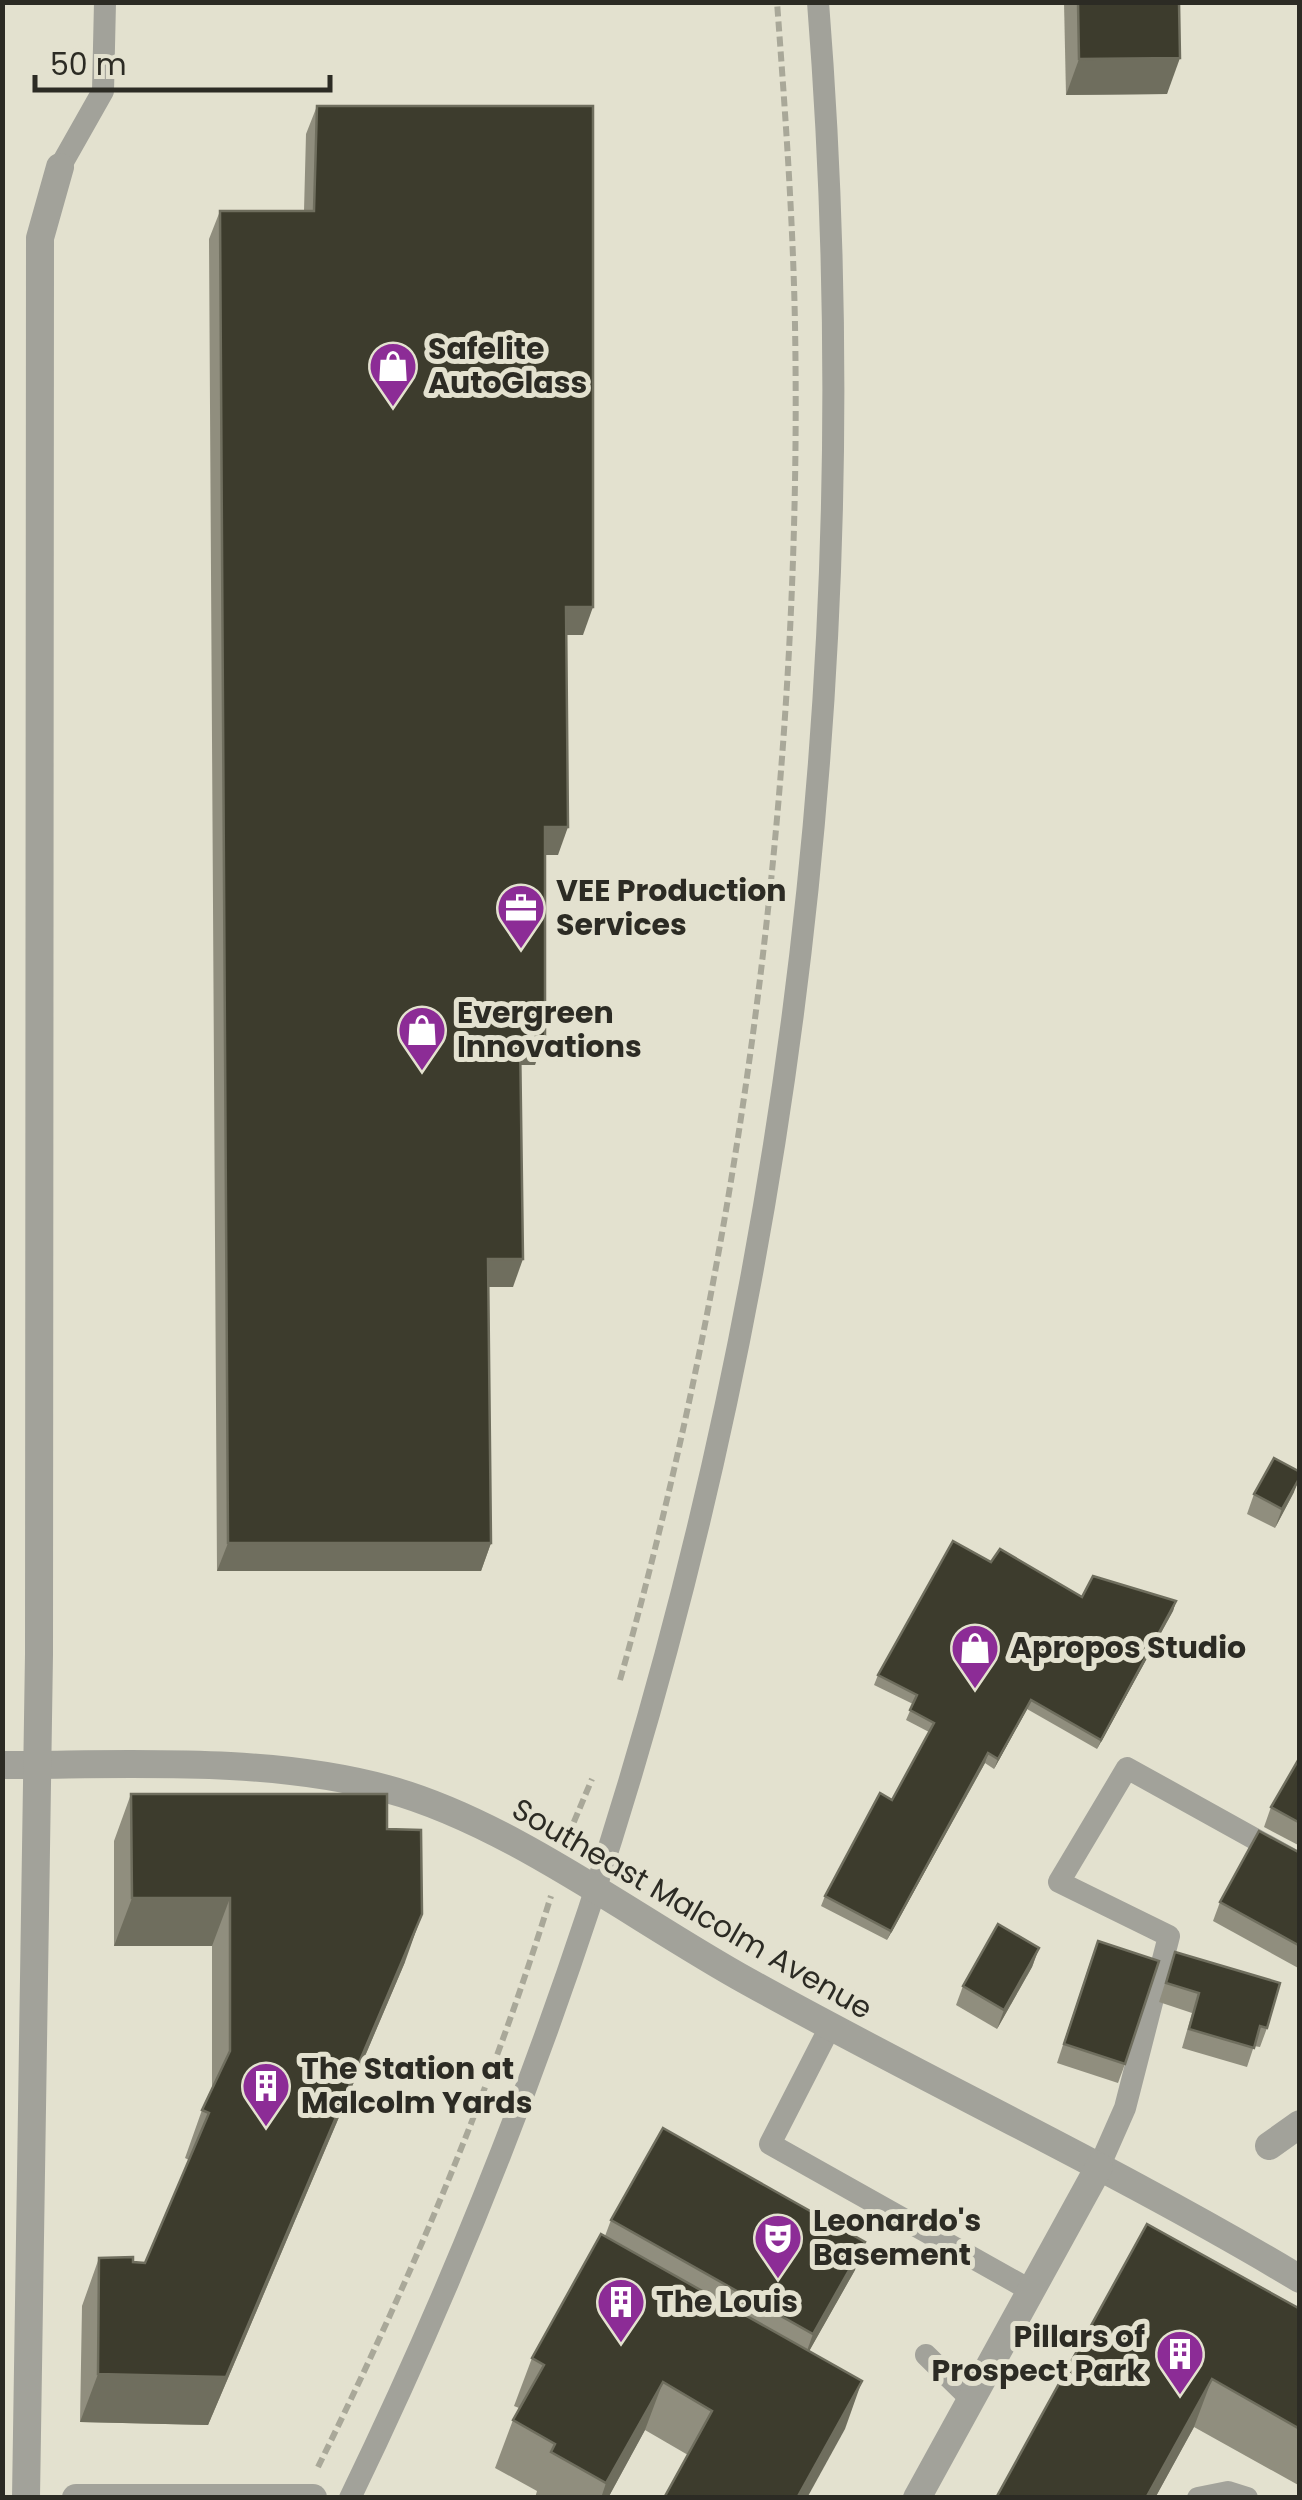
<svg xmlns="http://www.w3.org/2000/svg" width="1302" height="2500" font-family="Poppins,sans-serif">
<rect width="100%" height="100%" fill="#e3e1cf"/>
<g fill="none" stroke-linecap="round" stroke-linejoin="round">
<g stroke="#a9a899" stroke-width="6" stroke-dasharray="10 5" stroke-linecap="butt">
<path d="M620 1680C742 1250 803 772 795 325 793 217 785 110 777 2"/>
<path d="M568 1836 592 1779"/>
<path d="M318 2467C409 2283 490 2093 551 1896"/>
</g>
<g stroke="#a2a29a" stroke-width="22">
<path d="M60 167 103 91 105 2"/>
<path d="M830 2027 770 2144 1030 2290"/>
<path d="M1099 2167 1125 2108 1169 1936 1059 1882 1127 1768 1300 1864"/>
<path d="M926 2355 972 2400"/>
<path d="M350 2498C726 1722 886 862 818 2"/>
<path d="M1198 2498 1228 2492 1247 2498"/>
</g>
<g stroke="#a2a29a" stroke-width="28">
<path d="M2 1765C126 1765 267 1756 387 1789 509 1822 635 1919 747 1981 930 2083 1120 2171 1300 2279"/>
<path d="M1269 2146 1300 2124"/>
<path d="M26 2498 39 1654 40 238 60 167"/>
<path d="M76 2498H313"/>
<path d="M917 2498 1099 2167"/>
</g>
</g>
<g fill="#908e7e">
<path d="M1064 2H1179L1167 94 1066 95Z"/>
<path d="M317 106 583 635H566L558 855H545L535 1065H521L513 1287H489L491 1543 481 1571H217L209 239 220 211H304L306 134Z"/>
<path d="M1294 1492 1275 1528 1247 1514 1254 1494Z"/>
<path d="M991 1562 1082 1597 1176 1601 1173 1611 1097 1749 1027 1709 994 1769 985 1763 887 1940 821 1906 825 1896 892 1800 929 1732 906 1720 913 1704 874 1685 878 1675Z"/>
<path d="M1300 1757V1846L1264 1827 1271 1807Z"/>
<path d="M131 1794 387 1829 405 1962 208 2425 80 2422 82 2306 99 2258 145 2263 189 2160 185 2158 202 2110 212 2089V1946H114V1841Z"/>
<path d="M1300 1853V1969L1213 1921 1220 1902Z"/>
<path d="M1039 1948 1032 1967 997 2029 956 2005 963 1986Z"/>
<path d="M1175 1952 1267 2028 1260 2047 1254 2046 1247 2067 1182 2048 1192 2013 1159 2002Z"/>
<path d="M1091 1960 1125 2064 1118 2083 1057 2063Z"/>
<path d="M611 2220 855 2270 809 2351 845 2429 688 2455 645 2430 608 2498H535L537 2491 495 2468 513 2420 519 2408 514 2406 532 2358 605 2236Z"/>
<path d="M1300 2309V2486L1194 2427 1155 2498H996Z"/>
</g>
<g fill="#6f6e5e">
<path d="M1180 58 1167 94 1066 95 1079 59Z"/>
<path d="M566 607H593L583 635H555Z"/>
<path d="M545 827H568L558 855H535Z"/>
<path d="M520 1037H545L535 1065H510Z"/>
<path d="M488 1259H523L513 1287H478Z"/>
<path d="M1300 1477 1294 1492 1275 1528 1282 1509Z"/>
<path d="M228 1543H491L481 1571H217Z"/>
<path d="M1176 1601 1173 1611 1097 1749 1101 1740Z"/>
<path d="M1031 1700 1027 1709 994 1769 998 1759Z"/>
<path d="M988 1753 985 1763 887 1940 891 1931Z"/>
<path d="M132 1898H230L212 1946H114Z"/>
<path d="M422 1914 405 1962 208 2425 80 2422 98 2374Z"/>
<path d="M1039 1948 1032 1967 997 2029 1004 2010Z"/>
<path d="M865 2242 855 2270 803 2362 813 2334Z"/>
<path d="M1212 2379 1194 2427 1155 2498H1146Z"/>
<path d="M862 2381 845 2429 807 2498H797Z"/>
<path d="M663 2382 645 2430 608 2498H601L606 2483Z"/>
</g>
<g fill="#3d3c2d" stroke="#6f6e5e" stroke-width="2.5">
<path d="M1078 2H1179L1180 58 1079 59Z"/>
<path d="M317 106H593V607H566L568 827H545V1037H520L523 1259H488L491 1543H228L220 211H314Z"/>
<path d="M1274 1458 1300 1472V1477L1282 1509 1254 1494Z"/>
<path d="M953 1541 991 1562 1000 1549 1082 1597 1093 1576 1176 1601 1101 1740 1031 1700 998 1759 988 1753 891 1931 825 1896 880 1793 892 1800 934 1723 910 1710 917 1695 878 1675Z"/>
<path d="M1300 1757V1823L1271 1807Z"/>
<path d="M131 1794H387V1829L421 1830 422 1914 226 2377 98 2374 99 2258 133 2257V2262L145 2263 209 2113 202 2110 230 2051V1898H132Z"/>
<path d="M1259 1831 1300 1853V1946L1220 1902Z"/>
<path d="M998 1924 1039 1948 1004 2010 963 1986Z"/>
<path d="M1098 1941 1159 1961 1125 2064 1064 2044Z"/>
<path d="M1175 1952 1280 1983 1267 2028 1260 2026 1254 2048 1189 2029 1199 1993 1166 1983Z"/>
<path d="M663 2128 865 2242 813 2334 611 2220Z"/>
<path d="M1147 2224 1300 2309V2429L1212 2379 1146 2498H996Z"/>
<path d="M601 2234 862 2381 797 2498H664L712 2411 663 2382 606 2483 551 2452 555 2444 513 2420 544 2365 532 2358Z"/>
</g>
<defs>
<g id="shop-pin" transform="scale(2.5)"><path d="M0 17L-7.5 6A9.5 9.5 0 1 1 7.5 6Z" fill="#8c2c96" stroke="#e3e1cf"/><path d="M-5-2.5h2.3a2.7 3.5 0 0 1 5.4 0H5L5.5 6h-11ZM-1.5-2.5h3a1.5 2.3 0 0 0-3 0Z" fill="#fff"/></g>
<g id="office-pin" transform="scale(2.5)"><path d="M0 17L-7.5 6A9.5 9.5 0 1 1 7.5 6Z" fill="#8c2c96" stroke="#e3e1cf"/><path d="M-6-3h4V-5.5h4V-3h4V5H-6ZM-1-4.5V-3h2v-1.5ZM-6 0V1H6V0Z" fill="#fff"/></g>
<g id="building-pin" transform="scale(2.5)"><path d="M0 17L-7.5 6A9.5 9.5 0 1 1 7.5 6Z" fill="#8c2c96" stroke="#e3e1cf"/><path d="M-4-6H4V6H1V3H-1V6H-4ZM-2.5-4.3h1.7v1.8h-1.7ZM.8-4.3h1.7v1.8H.8ZM-2.5-1h1.7V.8h-1.7ZM.8-1h1.7V.8H.8Z" fill="#fff"/></g>
<g id="theatre-pin" transform="scale(2.5)"><path d="M0 17L-7.5 6A9.5 9.5 0 1 1 7.5 6Z" fill="#8c2c96" stroke="#e3e1cf"/><path d="M-5-5.5Q0-4 5-5.5V0Q5 5 0 6Q-5 5-5 0ZM-3.3-2.5H-1v1.5H-3.3ZM1-2.5H3.3v1.5H1ZM-2.8 1Q0 5.5 2.8 1Z" fill="#fff"/></g>
</defs>
<g fill-rule="evenodd">
<use href="#shop-pin" x="393" y="366"/>
<use href="#office-pin" x="521" y="908"/>
<use href="#shop-pin" x="422" y="1030"/>
<use href="#shop-pin" x="975" y="1648"/>
<use href="#building-pin" x="266" y="2086"/>
<use href="#theatre-pin" x="778" y="2238"/>
<use href="#building-pin" x="621" y="2302"/>
<use href="#building-pin" x="1180" y="2354"/>
</g>
<g text-anchor="middle" stroke-width="10" stroke-linejoin="round" paint-order="stroke">
<g font-size="30" font-weight="bold" fill="#2c2b24" stroke="#e3e1cf" text-anchor="start">
<text x="428" y="359">Safelite<tspan x="428" dy="34">AutoGlass</tspan></text>
<text x="556" y="901">VEE Production<tspan x="556" dy="34">Services</tspan></text>
<text x="457" y="1023">Evergreen<tspan x="457" dy="34">Innovations</tspan></text>
<text x="1010" y="1658">Apropos Studio</text>
<text x="301" y="2079">The Station at<tspan x="301" dy="34">Malcolm Yards</tspan></text>
<text x="813" y="2231">Leonardo's<tspan x="813" dy="34">Basement</tspan></text>
<text x="656" y="2312">The Louis</text>
<text x="1145" y="2347" text-anchor="end">Pillars of<tspan x="1145" dy="34">Prospect Park</tspan></text>
</g>
<g font-size="30" fill="#2c2b24" stroke="#e3e1cf">
<text transform="translate(692 1909) rotate(30)" y="10">Southeast Malcolm Avenue</text>
</g>
</g>
<rect width="1302" height="2500" fill="none" stroke="#2c2b24" stroke-width="10"/>
<path d="M35 75v15h295v-15" fill="none" stroke="#2c2b24" stroke-width="5"/>
<text x="50" y="75" font-size="30" fill="#2c2b24" stroke="#e3e1cf" stroke-width="8" paint-order="stroke">50 m</text>
</svg>
